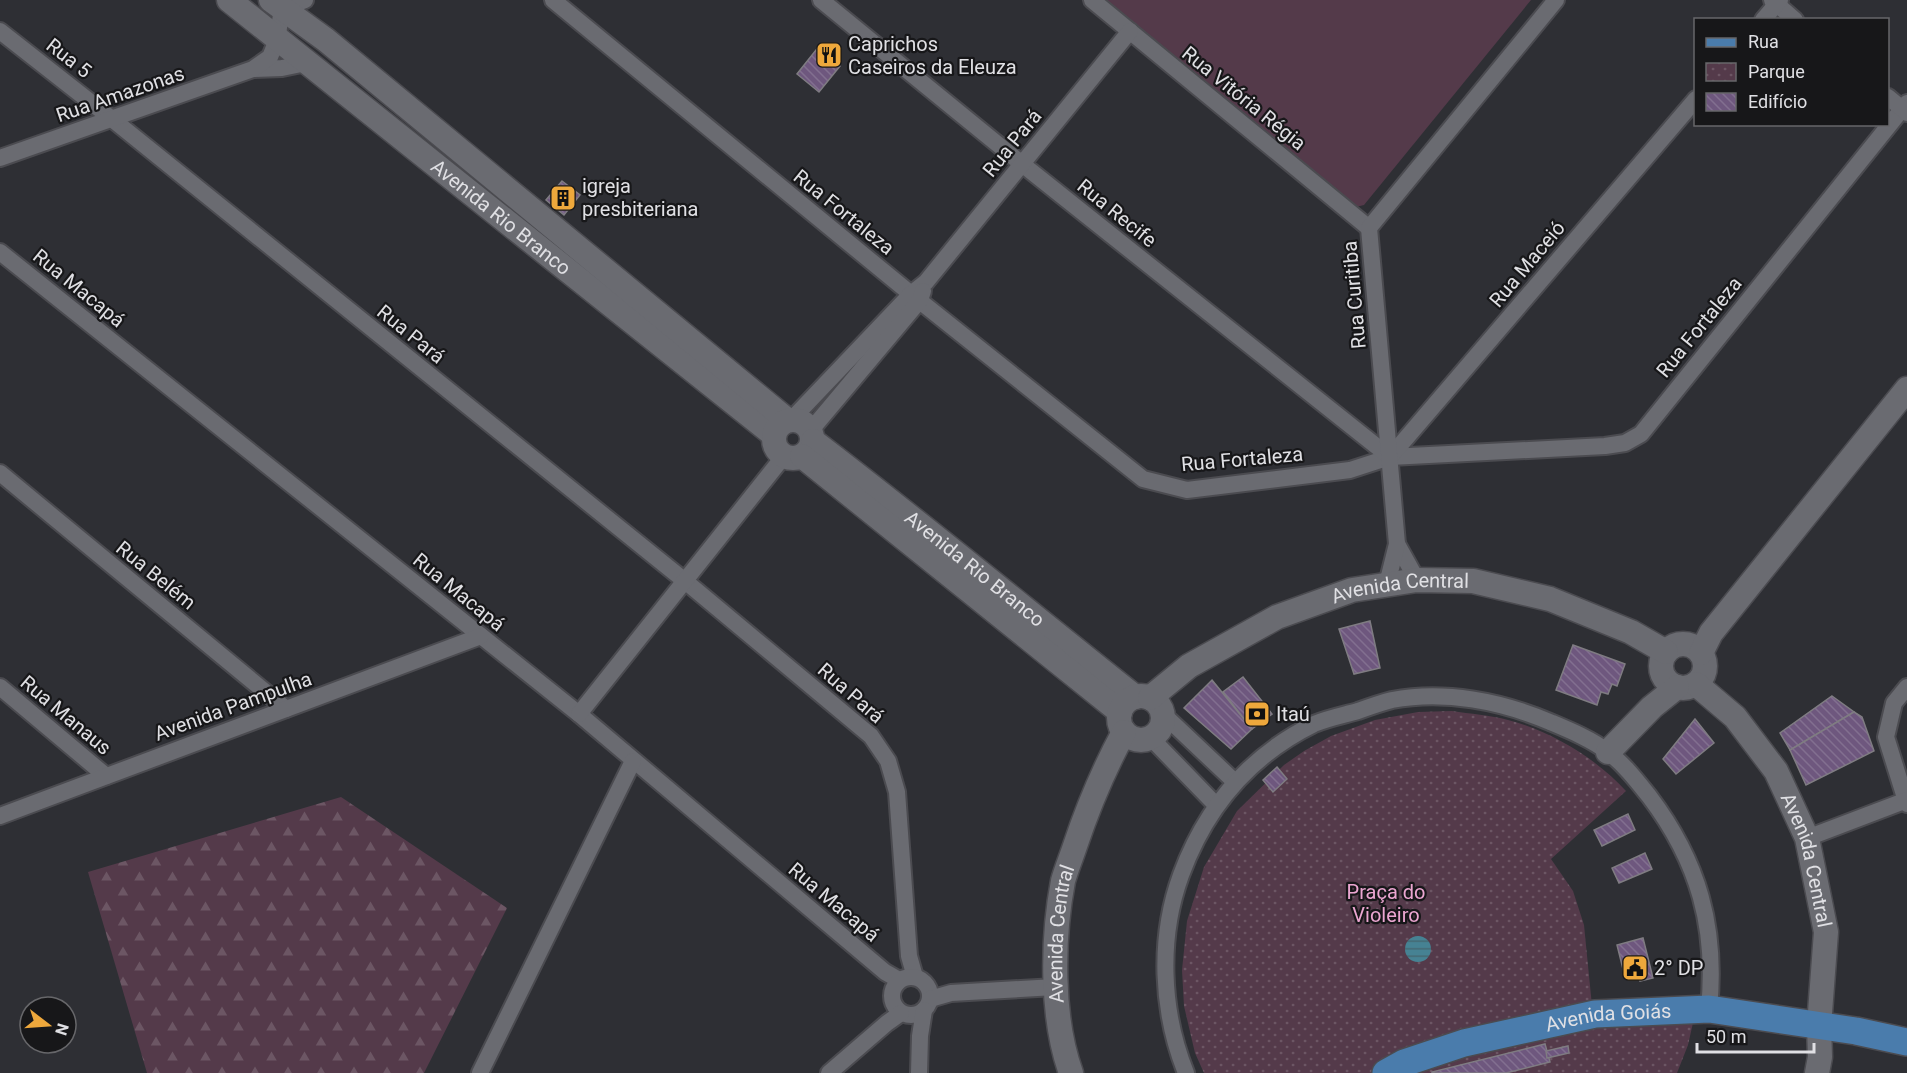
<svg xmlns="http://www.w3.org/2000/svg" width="1907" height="1073" font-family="Roboto,sans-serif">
<defs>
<pattern id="forest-firs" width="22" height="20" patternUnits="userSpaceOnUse" patternTransform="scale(1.5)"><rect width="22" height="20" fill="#543a4a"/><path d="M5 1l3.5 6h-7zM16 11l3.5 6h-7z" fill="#6c5664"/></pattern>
<pattern id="park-dots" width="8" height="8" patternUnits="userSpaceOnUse" patternTransform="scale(1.5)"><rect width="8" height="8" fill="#543a4a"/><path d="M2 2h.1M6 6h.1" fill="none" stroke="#6c5664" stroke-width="1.8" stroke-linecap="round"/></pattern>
<pattern id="water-rules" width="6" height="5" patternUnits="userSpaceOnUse" patternTransform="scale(1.5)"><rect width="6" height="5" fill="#468293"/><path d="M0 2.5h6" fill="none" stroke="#456973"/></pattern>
<pattern id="building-back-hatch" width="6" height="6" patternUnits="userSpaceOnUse" patternTransform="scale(1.5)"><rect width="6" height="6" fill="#6e577e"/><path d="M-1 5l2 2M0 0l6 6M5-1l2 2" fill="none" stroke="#826f90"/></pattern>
</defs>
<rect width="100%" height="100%" fill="#2e2f34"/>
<path fill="#543a4a" d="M1105 0H1531L1364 205 1356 207Z"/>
<path fill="url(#forest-firs)" d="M341 797 507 908 424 1073H147L88 872Z"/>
<path fill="url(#park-dots)" d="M1452 711C1470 714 1490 715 1508 720 1551 731 1597 759 1626 791L1551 859 1573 891 1584 925 1592 1006 1697 1005 1688 1045 1677 1073H1204L1195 1053 1184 1006 1182 970 1187 921 1204 867 1237 811 1284 765 1304 751 1331 736 1375 720 1418 712Z"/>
<circle fill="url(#water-rules)" cx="1418" cy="949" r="13"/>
<g fill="url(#building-back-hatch)" stroke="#7f7c82" stroke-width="1.5">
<path d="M820 45 827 51 825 53 840 66 819 92 797 74Z"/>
<path d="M562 181 580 195 564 215 546 200Z"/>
<path d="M1370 621 1380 668 1354 674 1339 629Z"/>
<path d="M1573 645 1625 664 1617 686 1612 684 1608 694 1601 692 1597 705 1556 690Z"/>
<path d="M1243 677 1272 714 1252 729 1223 692Z"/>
<path d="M1212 680 1252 729 1231 749 1184 708Z"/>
<path d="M1832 696 1854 712 1790 750 1780 733Z"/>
<path d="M1854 712 1862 717 1874 751 1806 785 1790 750Z"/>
<path d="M1695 719 1714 743 1676 774 1663 759Z"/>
<path d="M1277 767 1287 779 1273 792 1263 780Z"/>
<path d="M1628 814 1635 830 1602 846 1594 830Z"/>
<path d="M1645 853 1652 869 1619 883 1612 868Z"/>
<path d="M1643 938 1653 978 1640 981 1638 974 1625 977 1617 945Z"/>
<path d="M1545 1044 1550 1062 1506 1073H1432V1072Z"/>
<path d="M1568 1046 1569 1053 1547 1058 1546 1051Z"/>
</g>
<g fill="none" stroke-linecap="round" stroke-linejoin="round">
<g stroke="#4b4b50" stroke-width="20">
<g id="street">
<path d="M553 0 911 294 1143 479 1187 490 1350 470 1390 457 1605 446 1625 443 1641 434 1907 103"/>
<path d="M821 0 1022 164 1390 457"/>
<path d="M1092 0 1369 228"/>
<path d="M1772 0 1795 20"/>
<path d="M1763 20 1780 0"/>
<path d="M0 31 112 119 685 581 871 736 888 761 897 792 909 956 915 977"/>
<path d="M254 69 282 68 306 63"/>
<path d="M1888 97 1907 113"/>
<path d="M0 158 253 69 270 57 277 40 282 9 305 0"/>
<path d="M0 252 579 714 885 972 899 980"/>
<path d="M792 419 911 294 926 282 1130 31"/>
<path d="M811 430 920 300 923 291"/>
<path d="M1390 457 1696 99"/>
<path d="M0 473 286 709"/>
<path d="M1397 544 1417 580"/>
<path d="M1387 584 1397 544 1369 228 1556 0"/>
<path d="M0 687 106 776"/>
<path d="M1907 687 1894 703 1886 737 1907 804"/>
<path d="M579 714 784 456"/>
<path d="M1163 714 1235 782"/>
<path d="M1151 738 1216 805"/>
<path d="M0 816 481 636"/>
<path d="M1807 838 1907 800"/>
<circle cx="911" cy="996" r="19"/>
<path d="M930 999 951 993 1055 987"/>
<path d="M480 1073 633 761"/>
<path d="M829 1073 887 1023 901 1013"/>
<path d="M919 1073 920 1036 924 1010"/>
<path d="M1186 1073C1161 1011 1158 938 1181 875 1206 807 1249 756 1314 724 1328 718 1344 715 1358 711 1369 707 1380 703 1392 700 1444 690 1501 701 1550 722 1569 730 1591 739 1608 752 1624 764 1637 781 1649 796 1699 862 1717 928 1709 1009"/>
</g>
</g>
<g stroke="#4b4b50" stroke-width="27">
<g id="secondary">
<path id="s1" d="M229 0 774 435"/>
<path d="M271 0 326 40 787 420"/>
<circle cx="793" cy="439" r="19"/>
<path id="s2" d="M813 441C922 524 1028 612 1135 697"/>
<path d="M802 456 1120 712"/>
<circle cx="1683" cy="666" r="22"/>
<path d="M1701 653 1711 633 1907 389"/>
<path id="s3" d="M1696 684 1735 717 1776 771 1807 838 1826 932 1819 1026 1820 1057 1817 1073"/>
<circle cx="1141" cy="718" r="22"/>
<path id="s4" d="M1150 698 1189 666 1277 617 1352 590 1417 580 1473 581 1550 599 1631 632 1666 652"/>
<path d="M1608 752 1652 707 1677 687"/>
<path id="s5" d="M1071 1073C1051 1018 1052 939 1063 881 1066 870 1071 858 1075 846 1088 807 1104 769 1124 732"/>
</g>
</g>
<g stroke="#4b4b50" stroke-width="30">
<g id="primary">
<path id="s6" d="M1386 1073 1404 1063 1464 1043 1595 1014 1709 1009 1856 1031 1907 1042"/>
</g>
</g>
<use href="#street" stroke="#6a6b71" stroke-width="16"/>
<use href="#secondary" stroke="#6a6b71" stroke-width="24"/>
<use href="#primary" stroke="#4a7cac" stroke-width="27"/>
</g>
<defs>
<g id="restaurant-square" transform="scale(1.35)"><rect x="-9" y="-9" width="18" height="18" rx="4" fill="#eea83c" stroke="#171719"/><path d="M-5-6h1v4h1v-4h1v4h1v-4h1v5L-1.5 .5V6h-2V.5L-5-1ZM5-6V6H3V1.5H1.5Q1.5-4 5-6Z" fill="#111"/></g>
<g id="building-square" transform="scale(1.35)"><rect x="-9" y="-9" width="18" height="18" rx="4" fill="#eea83c" stroke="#171719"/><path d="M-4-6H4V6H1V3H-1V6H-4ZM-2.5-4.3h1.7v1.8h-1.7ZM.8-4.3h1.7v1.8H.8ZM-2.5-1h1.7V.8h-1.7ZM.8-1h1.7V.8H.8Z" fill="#111"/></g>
<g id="bank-square" transform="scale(1.35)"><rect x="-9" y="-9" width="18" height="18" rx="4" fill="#eea83c" stroke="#171719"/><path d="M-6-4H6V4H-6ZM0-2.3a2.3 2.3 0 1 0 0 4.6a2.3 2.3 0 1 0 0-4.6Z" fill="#111"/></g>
<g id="civic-square" transform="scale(1.35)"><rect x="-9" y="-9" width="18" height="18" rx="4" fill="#eea83c" stroke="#171719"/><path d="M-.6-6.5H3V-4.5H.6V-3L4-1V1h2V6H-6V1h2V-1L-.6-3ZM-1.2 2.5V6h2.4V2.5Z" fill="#111"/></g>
</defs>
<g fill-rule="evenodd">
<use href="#restaurant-square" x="829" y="55"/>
<use href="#building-square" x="563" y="198"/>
<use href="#bank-square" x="1257" y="714"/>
<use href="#civic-square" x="1635" y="968"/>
</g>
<g text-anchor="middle" stroke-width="4.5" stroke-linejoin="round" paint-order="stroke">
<g font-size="20" fill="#e0e0e4" stroke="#171719" text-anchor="start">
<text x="848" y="51">Caprichos<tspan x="848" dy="23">Caseiros da Eleuza</tspan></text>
<text x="582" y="193">igreja<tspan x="582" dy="23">presbiteriana</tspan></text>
<text x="1276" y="721">Itaú</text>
<text x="1654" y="975">2° DP</text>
</g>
<g font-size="20" fill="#e0e0e4" stroke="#171719">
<text transform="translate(69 58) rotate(38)" y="7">Rua 5</text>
<text transform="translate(120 94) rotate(-19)" y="7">Rua Amazonas</text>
<text transform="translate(1244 98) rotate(39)" y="7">Rua Vitória Régia</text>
<text transform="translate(1012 143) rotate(-51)" y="7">Rua Pará</text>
<text transform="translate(844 212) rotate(39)" y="7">Rua Fortaleza</text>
<text transform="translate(1117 213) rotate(39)" y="7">Rua Recife</text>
<text dy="7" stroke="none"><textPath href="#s1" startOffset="348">Avenida Rio Branco</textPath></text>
<text transform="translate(1527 264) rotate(-50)" y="7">Rua Maceió</text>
<text transform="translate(79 288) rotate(39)" y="7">Rua Macapá</text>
<text transform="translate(1354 295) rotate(-95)" y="7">Rua Curitiba</text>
<text transform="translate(1699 327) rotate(-51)" y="7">Rua Fortaleza</text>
<text transform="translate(411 334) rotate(39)" y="7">Rua Pará</text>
<text transform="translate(1242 459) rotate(-5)" y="7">Rua Fortaleza</text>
<text dy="7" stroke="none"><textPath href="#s2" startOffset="206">Avenida Rio Branco</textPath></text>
<text transform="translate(156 575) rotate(39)" y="7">Rua Belém</text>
<text transform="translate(459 592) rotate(39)" y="7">Rua Macapá</text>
<text dy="7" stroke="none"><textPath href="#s4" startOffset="279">Avenida Central</textPath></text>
<text transform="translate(851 693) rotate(41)" y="7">Rua Pará</text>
<text transform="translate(233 706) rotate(-20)" y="7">Avenida Pampulha</text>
<text transform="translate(66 715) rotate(40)" y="7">Rua Manaus</text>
<text dy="7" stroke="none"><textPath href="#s3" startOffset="214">Avenida Central</textPath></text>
<text transform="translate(834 902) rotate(40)" y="7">Rua Macapá</text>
<text dy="7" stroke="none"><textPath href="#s5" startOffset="141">Avenida Central</textPath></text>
<text dy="7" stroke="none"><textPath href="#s6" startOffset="231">Avenida Goiás</textPath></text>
</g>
<g font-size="20" fill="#eba6d1" stroke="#171719">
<text x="1386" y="899">Praça do<tspan x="1386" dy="23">Violeiro</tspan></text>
</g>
</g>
<rect x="1694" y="18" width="195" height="108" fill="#171719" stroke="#67676a" stroke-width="1.5"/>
<rect x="1706" y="38" width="30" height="9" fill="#4a7cac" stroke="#67676a" stroke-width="1.5"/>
<text x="1748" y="48" font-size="18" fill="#e0e0e4">Rua</text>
<rect x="1706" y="63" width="30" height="18" fill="url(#park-dots)" stroke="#67676a" stroke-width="1.5"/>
<text x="1748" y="78" font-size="18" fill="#e0e0e4">Parque</text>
<rect x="1706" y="93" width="30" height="18" fill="url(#building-back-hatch)" stroke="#67676a" stroke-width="1.5"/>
<text x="1748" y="108" font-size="18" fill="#e0e0e4">Edifício</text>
<g transform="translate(48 1025) rotate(107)"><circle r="28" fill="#171719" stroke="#67676a" stroke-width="1.5"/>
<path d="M0-4.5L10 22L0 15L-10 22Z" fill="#eea83c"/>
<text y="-9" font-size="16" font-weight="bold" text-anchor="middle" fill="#e0e0e4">N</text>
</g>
<path d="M1697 1043v9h117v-9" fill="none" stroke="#e0e0e4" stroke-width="3"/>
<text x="1706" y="1043" font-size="18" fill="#e0e0e4" stroke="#171719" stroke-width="4.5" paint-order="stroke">50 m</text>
</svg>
